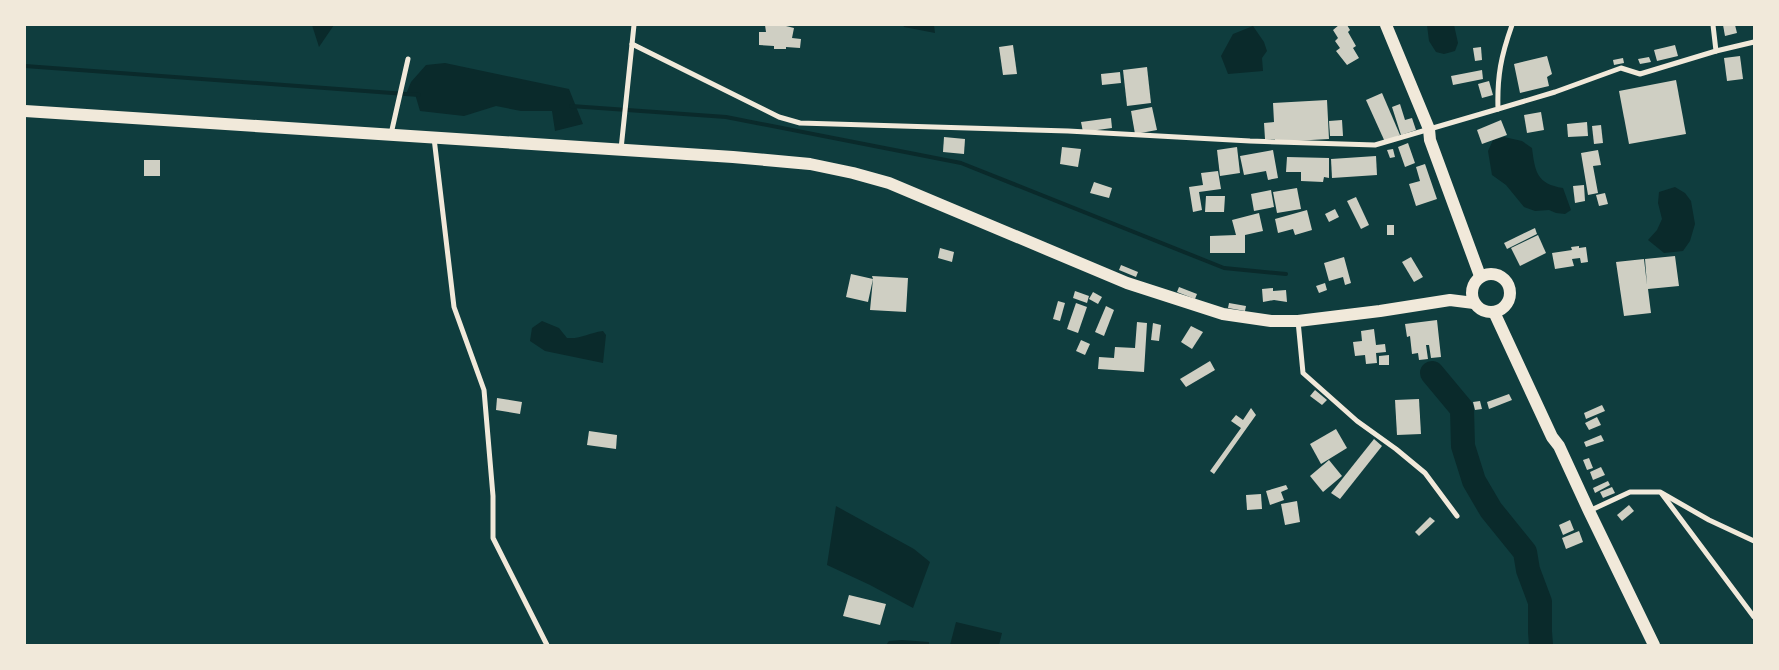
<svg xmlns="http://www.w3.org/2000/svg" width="1779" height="670" font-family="Montserrat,sans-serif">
<rect width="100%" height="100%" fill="#0f3d3e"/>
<g fill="#0a2a2b">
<path d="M312 25H334L319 47Z"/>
<path d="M903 25H934L935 33 904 27Z"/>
<path d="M1427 25H1454L1458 43 1455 51 1444 54 1436 52 1429 41Z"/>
<path d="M1253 26 1264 42 1267 51 1262 58 1263 71 1228 74 1221 56 1233 34Z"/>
<path d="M445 63 569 89 583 124 555 131 552 111H521L496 106 464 116 420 111 415 94H406L411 82 426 65Z"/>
<path d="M1504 137 1522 141 1532 148C1535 172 1537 184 1563 188L1571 210 1565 214 1556 213 1549 210 1535 211 1524 207 1506 185 1492 175 1488 151 1493 140Z"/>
<path d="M1675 187 1685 193 1691 201 1695 224 1690 241 1683 251 1664 253 1648 240 1657 230 1662 219 1658 203 1659 192Z"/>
<path d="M542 321 559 328 567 338C582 339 588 333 603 331L606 335 603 363 545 351 530 341 532 328Z"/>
<path d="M836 506 914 549 930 562 913 608 870 585 827 565Z"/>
<path d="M956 622 1002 633 999 645H950Z"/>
<path d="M902 640 929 642V645H886L889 641Z"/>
</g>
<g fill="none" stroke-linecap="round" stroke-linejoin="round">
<g stroke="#0a2a2b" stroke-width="4">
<path d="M25 66 419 95"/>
<path d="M571 106 726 117 961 163 1224 268 1286 274"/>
</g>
<path stroke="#0a2a2b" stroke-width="24" d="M1432 373 1462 409 1463 446 1474 481 1491 510 1525 552 1528 570 1540 602V632L1541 645"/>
</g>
<g fill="#cfcfc3">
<path d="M765 25H782L794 28 792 38 801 39 800 48 786 47V49H774V46L759 45V32H766Z"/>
<path d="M1339 25H1347L1350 30 1348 32 1356 46 1353 48 1359 58 1347 65 1336 51 1340 48 1335 41 1338 38 1333 30Z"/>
<path d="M1723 25H1735L1737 33 1725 36Z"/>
<path d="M1013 45 1017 74 1003 75 999 47Z"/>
<path d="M1675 45 1678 56 1657 61 1654 50Z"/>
<path d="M1481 47 1482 60 1475 61 1473 48Z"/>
<path d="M1547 56 1552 74 1547 77 1549 86 1520 93 1514 64Z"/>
<path d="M1740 56 1743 79 1727 81 1724 58Z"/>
<path d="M1649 57 1651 62 1640 64 1638 59Z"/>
<path d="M1623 58 1624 63 1614 65 1613 60Z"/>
<path d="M1147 67 1151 103 1127 106 1123 70Z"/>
<path d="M1482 70 1483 79 1453 85 1451 76Z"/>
<path d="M1120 72 1121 83 1102 85 1101 74Z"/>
<path d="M1676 80 1686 134 1629 144 1619 91Z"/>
<path d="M1489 81 1493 95 1482 98 1478 84Z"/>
<path d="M1382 93 1400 135 1385 142 1366 100Z"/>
<path d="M1327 100 1329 139 1275 142V139H1265L1264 123 1274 122 1273 103Z"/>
<path d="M1400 104 1405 120 1412 118 1416 130 1401 135 1392 107Z"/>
<path d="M1152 107 1157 130 1135 134 1131 111Z"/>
<path d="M1541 112 1544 130 1527 133 1524 115Z"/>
<path d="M1111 118 1112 128 1083 132 1081 122Z"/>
<path d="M1342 120 1343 136H1330L1329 121Z"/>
<path d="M1501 120 1507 135 1482 144 1477 130Z"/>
<path d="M1587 122 1588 136 1568 137 1567 124Z"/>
<path d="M1601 125 1603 143 1594 144 1592 126Z"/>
<path d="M944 137 965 139 964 154 943 152Z"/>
<path d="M1408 143 1415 163 1405 167 1398 147Z"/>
<path d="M1062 147 1081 149 1078 167 1060 164Z"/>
<path d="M1237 147 1240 173 1220 176 1217 150Z"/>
<path d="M1393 149 1395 157 1390 158 1387 150Z"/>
<path d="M1273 150 1278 178 1268 180 1266 171 1244 175 1240 156Z"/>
<path d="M1598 150 1601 165 1593 166 1598 193 1588 195 1581 153Z"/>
<path d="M1376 156 1377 175 1332 178 1331 159Z"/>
<path d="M1287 157 1329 158V178L1324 177 1323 182 1301 181V172H1286Z"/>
<rect x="144" y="160" width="16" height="16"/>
<path d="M1425 164 1437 199 1416 206 1409 184 1420 181 1416 167Z"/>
<path d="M1218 171 1221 189 1199 192 1202 210 1193 212 1189 187 1203 185 1201 173Z"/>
<path d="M1094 182 1112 188 1109 198 1090 193Z"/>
<path d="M1584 185 1585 201 1575 203 1573 186Z"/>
<path d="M1297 188 1301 209 1277 213 1273 192Z"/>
<path d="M1271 190 1274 207 1254 211 1251 194Z"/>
<path d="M1605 193 1608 204 1599 206 1596 195Z"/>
<path d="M1206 196H1225L1224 212H1205Z"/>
<path d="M1356 197 1369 225 1361 229 1347 201Z"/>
<path d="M1335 209 1339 217 1329 222 1325 214Z"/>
<path d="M1307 210 1312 230 1295 235 1293 229 1278 233 1275 219Z"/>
<path d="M1259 213 1263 231 1245 235V253H1210V236L1236 235 1232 220Z"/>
<rect x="1387" y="225" width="7" height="10"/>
<path d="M1535 228 1537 234 1507 249 1504 243Z"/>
<path d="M1538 235 1546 253 1520 266 1511 248Z"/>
<path d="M1579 246V248L1586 247 1588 262 1581 263 1580 258 1572 259 1574 266 1555 269 1552 253 1572 250 1571 247Z"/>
<path d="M940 248 954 252 952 262 938 258Z"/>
<path d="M1675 256 1679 286 1648 289 1651 313 1624 316 1616 262 1644 259 1647 285 1645 259Z"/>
<path d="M1344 257 1351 283 1345 285 1343 277 1329 281 1324 263Z"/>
<path d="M1411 257 1423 277 1414 282 1402 262Z"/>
<path d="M1121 265 1138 272 1136 277 1119 270Z"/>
<path d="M851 274 873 279 872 276 908 278 906 312 870 310 873 279 868 302 846 297Z"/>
<path d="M1325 283 1327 290 1319 293 1316 286Z"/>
<path d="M1179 287 1197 294 1195 299 1177 292Z"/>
<path d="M1273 288V291L1286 290 1287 302 1274 300 1263 302 1262 289Z"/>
<path d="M1075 291 1089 296 1087 303 1073 298Z"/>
<path d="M1093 292 1102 297 1098 304 1089 299Z"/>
<path d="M1058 301 1065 303 1060 321 1053 319Z"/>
<path d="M1076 303 1087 307 1078 333 1067 329Z"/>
<path d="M1229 303 1246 306 1245 311 1228 308Z"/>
<path d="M1106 306 1114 310 1104 336 1095 332Z"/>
<path d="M1437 320 1441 357 1431 358 1429 345H1426L1428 359 1419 360 1418 353 1412 354 1410 336 1407 337 1405 324Z"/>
<path d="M1137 322 1147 323 1144 372 1098 369 1099 357 1114 358 1115 347 1135 348Z"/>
<path d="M1153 323 1161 325 1159 341 1151 340Z"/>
<path d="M1191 326 1203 332 1192 349 1181 342Z"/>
<path d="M1374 329 1376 345 1385 344 1386 352 1376 353 1377 363 1366 364 1365 355 1355 356 1353 342 1362 341 1361 331Z"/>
<path d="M1081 340 1090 344 1085 355 1076 351Z"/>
<path d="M1389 355V365H1379V356Z"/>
<path d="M1210 361 1215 370 1186 387 1180 379Z"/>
<path d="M1315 390 1327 400 1322 405 1310 396Z"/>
<path d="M1509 394 1512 400 1489 409 1487 402Z"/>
<path d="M497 398 522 402 520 414 496 410Z"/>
<path d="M1419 399 1421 434 1397 435 1395 400Z"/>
<path d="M1480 401 1482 409 1475 410 1473 402Z"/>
<path d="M1602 405 1605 411 1586 419 1584 413Z"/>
<path d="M1251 408 1256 415 1214 474 1210 471 1241 428 1231 421 1236 415 1243 420Z"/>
<path d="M1597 417 1601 425 1589 430 1585 423Z"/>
<path d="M1336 429 1347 448 1321 464 1310 444Z"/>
<path d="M589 431 617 435 616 449 587 445Z"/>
<path d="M1601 435 1604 441 1586 447 1584 442Z"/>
<path d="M1374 439 1382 446 1340 499 1331 493Z"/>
<path d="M1589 458 1593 468 1587 470 1583 460Z"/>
<path d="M1329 460 1342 476 1323 492 1310 476Z"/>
<path d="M1601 467 1605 475 1593 480 1590 472Z"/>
<path d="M1608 481 1610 485 1595 493 1593 488Z"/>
<path d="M1286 485 1288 489 1281 492 1284 500 1270 505 1266 491Z"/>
<path d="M1612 487 1615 493 1603 498 1600 492Z"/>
<path d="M1261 494 1262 509 1247 510 1246 495Z"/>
<path d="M1297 501 1300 522 1285 525 1281 504Z"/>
<path d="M1629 505 1634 511 1622 521 1617 515Z"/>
<path d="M1430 517 1435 521 1419 536 1415 532Z"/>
<path d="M1570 520 1574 530 1563 535 1559 525Z"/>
<path d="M1579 531 1583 542 1566 549 1562 538Z"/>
<path d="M849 595 886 604 880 625 843 616Z"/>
</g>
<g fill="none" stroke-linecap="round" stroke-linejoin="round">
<g stroke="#f1e9da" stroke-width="5">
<path d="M632 44 779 117 800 123 1068 131 1250 141 1375 145 1498 109C1497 76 1501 56 1512 25"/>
<path d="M1716 51 1754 42"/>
<path d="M1498 109 1555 92 1621 68 1640 74 1716 51 1713 25"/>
<path d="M391 134 408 59"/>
<path d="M434 138 454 307 484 390 493 496V538L547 645"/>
<path d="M621 149 634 25"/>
<path d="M1298 321 1303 373 1357 421 1396 449 1425 473 1457 516"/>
<path d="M1662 494 1754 617"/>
<path d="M1589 511 1630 492H1660L1709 520 1754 541"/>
</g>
<g stroke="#f1e9da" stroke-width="12">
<path d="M1386 25 1429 129 1430 140 1480 276"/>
<path d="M25 111 733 157 810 164 853 173 889 183 1127 283 1223 314 1271 321H1298L1380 311 1450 300 1474 303"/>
<circle cx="1491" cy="293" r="19"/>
<path d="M1494 312 1552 437 1559 446 1589 511 1654 645"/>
</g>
</g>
<rect width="1779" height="670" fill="none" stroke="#f1e9da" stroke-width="52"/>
</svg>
